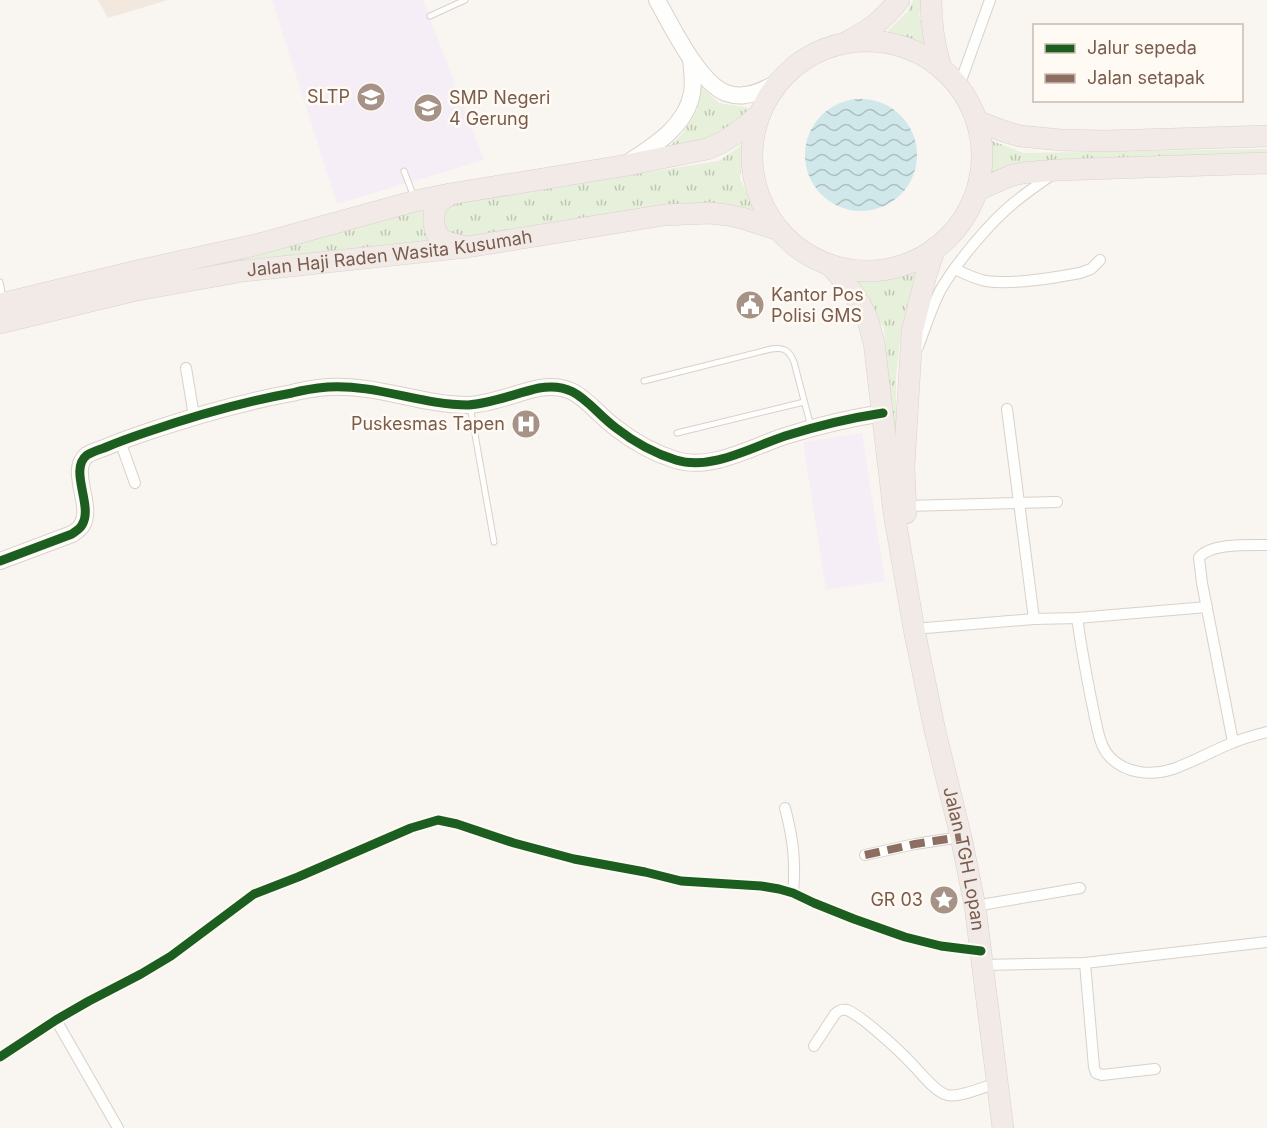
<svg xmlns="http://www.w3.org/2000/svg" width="1267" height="1128" font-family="Inter,sans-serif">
<defs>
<pattern id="park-tufts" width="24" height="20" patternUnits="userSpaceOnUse" patternTransform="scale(1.5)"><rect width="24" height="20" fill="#e7f0db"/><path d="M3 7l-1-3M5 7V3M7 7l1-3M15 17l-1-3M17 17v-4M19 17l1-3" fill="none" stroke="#c0c6b4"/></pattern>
<pattern id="water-waves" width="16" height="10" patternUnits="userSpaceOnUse" patternTransform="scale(1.5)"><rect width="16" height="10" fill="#d0e8ea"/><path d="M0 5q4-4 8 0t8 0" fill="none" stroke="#aebfc0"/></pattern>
</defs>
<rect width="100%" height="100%" fill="#f9f5f0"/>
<path fill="#f2e8de" d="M98 0H168L108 18Z"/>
<g fill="#f6eef6">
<path d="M272 0H423L484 160 337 204Z"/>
<path d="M862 433 885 581 826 590 803 442Z"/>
</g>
<g fill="url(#park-tufts)">
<path d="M913 0H924L919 14 927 48 884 35 908 11Z"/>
<path d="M699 85 719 103 749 108 741 121 726 140 664 152 683 133 697 110Z"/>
<path d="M990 140 1023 153 1267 149V159L987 178 991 158Z"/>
<path d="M746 142 740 178 754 210 719 203 677 206 452 241 440 233 447 204 719 161Z"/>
<path d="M428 201C420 224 426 225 437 245L248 259 162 275Z"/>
<path d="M919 268 901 331 896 377V458L884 328 846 278 876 282 902 276Z"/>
</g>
<circle fill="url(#water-waves)" cx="861" cy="155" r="56"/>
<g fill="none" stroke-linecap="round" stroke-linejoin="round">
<g stroke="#d7d1cb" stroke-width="7">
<g id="lane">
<path d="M430 16 465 0"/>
<path d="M404 171 414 197"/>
<path d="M0 282 3 298"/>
<path d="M644 381 771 349C784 347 789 350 794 362L811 427"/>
<path d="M470 406 494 542"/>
<path d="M677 433 804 402"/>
</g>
</g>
<g stroke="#d7d1cb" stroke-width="12">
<g id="street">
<path d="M959 86 990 0"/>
<path d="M955 269C965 274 975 279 986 281 1013 285 1053 278 1080 273L1091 269 1100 260"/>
<path d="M918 347C925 328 931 309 940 291 955 264 991 221 1015 202 1027 192 1040 183 1053 174"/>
<path d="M186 368 194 416"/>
<path d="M1007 409 1034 619"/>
<path d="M120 441 135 483"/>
<path d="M906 506 1057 502"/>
<path d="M1077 618C1082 652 1088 685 1095 718 1098 731 1100 746 1109 756 1125 774 1152 776 1173 769 1193 762 1212 751 1232 743 1243 738 1255 735 1267 732"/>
<path d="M914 629 1034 619 1077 618 1207 607"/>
<path d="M1233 742 1202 583 1199 558C1209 543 1250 545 1267 545"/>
<path d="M785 808C793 838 796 862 793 893"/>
<path d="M865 855 915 844 961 837"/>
<path d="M975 906 1080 888"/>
<path d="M1085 963 1094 1067 1096 1073 1102 1075 1155 1069"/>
<path d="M983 965 1085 963 1267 942"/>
<path d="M56 1020 118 1128"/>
<path d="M814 1046 835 1014C839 1010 842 1009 847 1010 862 1016 900 1051 912 1064 921 1073 935 1092 947 1095 960 1098 983 1087 997 1083"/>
<path d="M0 1057 56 1020 89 1001 141 974 171 956 254 894 298 877 411 828 438 820 457 824 514 843 574 859 645 872 681 881 761 886 779 889 793 893 814 903 854 919 905 937 941 946 981 951"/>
</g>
</g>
<g stroke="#d9d2cb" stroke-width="18">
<g id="secondary">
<path d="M657 0C671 25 699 83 726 93 732 95 739 96 745 95 758 94 769 87 780 81"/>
<path d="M629 162C655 145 686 126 692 93 694 82 692 71 691 59"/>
<path d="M0 561 72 534C76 531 80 529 82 525 94 506 68 470 87 455 92 452 98 450 104 448 118 442 132 437 147 432 194 416 242 402 292 393 303 390 316 388 328 387 376 384 421 405 468 405 491 404 516 393 539 388 578 381 588 407 616 428 634 442 653 453 676 460 711 471 752 447 785 436 817 426 850 418 883 413"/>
</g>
</g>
<g stroke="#dad1cc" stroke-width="22">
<g id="highway">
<path d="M931 0C931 24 934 45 941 68"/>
<path d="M849 41C871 29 883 20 899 0"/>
<circle cx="867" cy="156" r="115"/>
<path d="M977 121 1003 131 1020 136 1061 140 1106 141 1267 136"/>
<path d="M978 190 1010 176 1022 173 1058 170 1267 163"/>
<path d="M450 194C447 197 442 199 439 203 431 213 432 235 445 241 450 244 457 245 463 246"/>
<path id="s1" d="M830 265C844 281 859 298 867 318 870 326 871 334 874 342L894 513 914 629 935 731 961 837 975 906 1003 1128"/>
<path d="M0 304 137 271 259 244 415 201 450 194 622 166 707 149 721 143 734 135 760 114"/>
<path id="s2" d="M0 323 132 291 243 271 467 247 664 215 709 213 727 215 742 218 779 230"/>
<path d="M906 513 904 467 912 332 926 275 935 248"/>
</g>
</g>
<use href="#lane" stroke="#fefefd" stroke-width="5"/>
<use href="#street" stroke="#fefefd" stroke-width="10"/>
<use href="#secondary" stroke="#fefefd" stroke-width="16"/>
<use href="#highway" stroke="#f2eae7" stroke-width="21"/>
<path stroke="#8d6e63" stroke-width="8" stroke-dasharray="15 8" stroke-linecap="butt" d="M865 855 915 844 961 837"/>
<g stroke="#fffaf3" stroke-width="13">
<g id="cycleway">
<path d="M0 561 72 534C76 531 80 529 82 525 94 506 68 470 87 455 92 452 98 450 104 448 118 442 132 437 147 432 194 416 242 402 292 393 303 390 316 388 328 387 376 384 421 405 468 405 491 404 516 393 539 388 578 381 588 407 616 428 634 442 653 453 676 460 711 471 752 447 785 436 817 426 850 418 883 413"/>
<path d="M0 1057 56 1020 89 1001 141 974 171 956 254 894 298 877 411 828 438 820 457 824 514 843 574 859 645 872 681 881 761 886 779 889 793 893 814 903 854 919 905 937 941 946 981 951"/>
</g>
</g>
<use href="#cycleway" stroke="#1b5e20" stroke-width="9"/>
</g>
<defs>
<g id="school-disc" transform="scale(1.5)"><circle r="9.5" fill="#a69286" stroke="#fffaf3"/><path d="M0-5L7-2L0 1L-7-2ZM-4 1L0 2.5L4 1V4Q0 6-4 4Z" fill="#fff"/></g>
<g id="civic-disc" transform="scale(1.5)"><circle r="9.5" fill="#a69286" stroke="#fffaf3"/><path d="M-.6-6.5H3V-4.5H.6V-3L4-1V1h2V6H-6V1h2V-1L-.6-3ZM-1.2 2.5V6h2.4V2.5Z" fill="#fff"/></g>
<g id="hospital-disc" transform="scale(1.5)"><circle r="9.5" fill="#a69286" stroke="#fffaf3"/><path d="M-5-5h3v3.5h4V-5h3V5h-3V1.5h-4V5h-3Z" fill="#fff"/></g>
<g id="sight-disc" transform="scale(1.5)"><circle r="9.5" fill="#a69286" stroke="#fffaf3"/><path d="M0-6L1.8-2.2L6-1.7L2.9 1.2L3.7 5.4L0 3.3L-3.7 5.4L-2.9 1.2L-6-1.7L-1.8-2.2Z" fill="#fff"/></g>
</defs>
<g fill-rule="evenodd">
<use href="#school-disc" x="371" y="97"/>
<use href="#school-disc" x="428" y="108"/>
<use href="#civic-disc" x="750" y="305"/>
<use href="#hospital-disc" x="526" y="424"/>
<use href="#sight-disc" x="944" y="900"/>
</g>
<g text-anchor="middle" stroke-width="5" stroke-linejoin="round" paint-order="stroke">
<g font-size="18" fill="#7a5c4d" stroke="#fffaf3" text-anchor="end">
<text x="350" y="103">SLTP</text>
<text x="449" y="104" text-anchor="start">SMP Negeri<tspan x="449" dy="21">4 Gerung</tspan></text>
<text x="771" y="301" text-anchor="start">Kantor Pos<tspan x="771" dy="21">Polisi GMS</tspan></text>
<text x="505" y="430">Puskesmas Tapen</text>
<text x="923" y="906">GR 03</text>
</g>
<g font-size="18" fill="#7a5c4d" stroke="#fffaf3">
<text dy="6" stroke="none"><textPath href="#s2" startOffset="396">Jalan Haji Raden Wasita Kusumah</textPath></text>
<text dy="6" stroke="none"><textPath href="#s1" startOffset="615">Jalan TGH Lopan</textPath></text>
</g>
</g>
<rect x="1033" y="24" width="210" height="78" fill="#fffaf3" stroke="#cabbb1" stroke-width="1.5"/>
<rect x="1045" y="44" width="30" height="9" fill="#1b5e20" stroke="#cabbb1" stroke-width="1.5"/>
<text x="1087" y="54" font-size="18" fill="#7a5c4d">Jalur sepeda</text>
<rect x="1045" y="74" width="30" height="9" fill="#8d6e63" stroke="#cabbb1" stroke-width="1.5"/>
<text x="1087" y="84" font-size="18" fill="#7a5c4d">Jalan setapak</text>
</svg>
